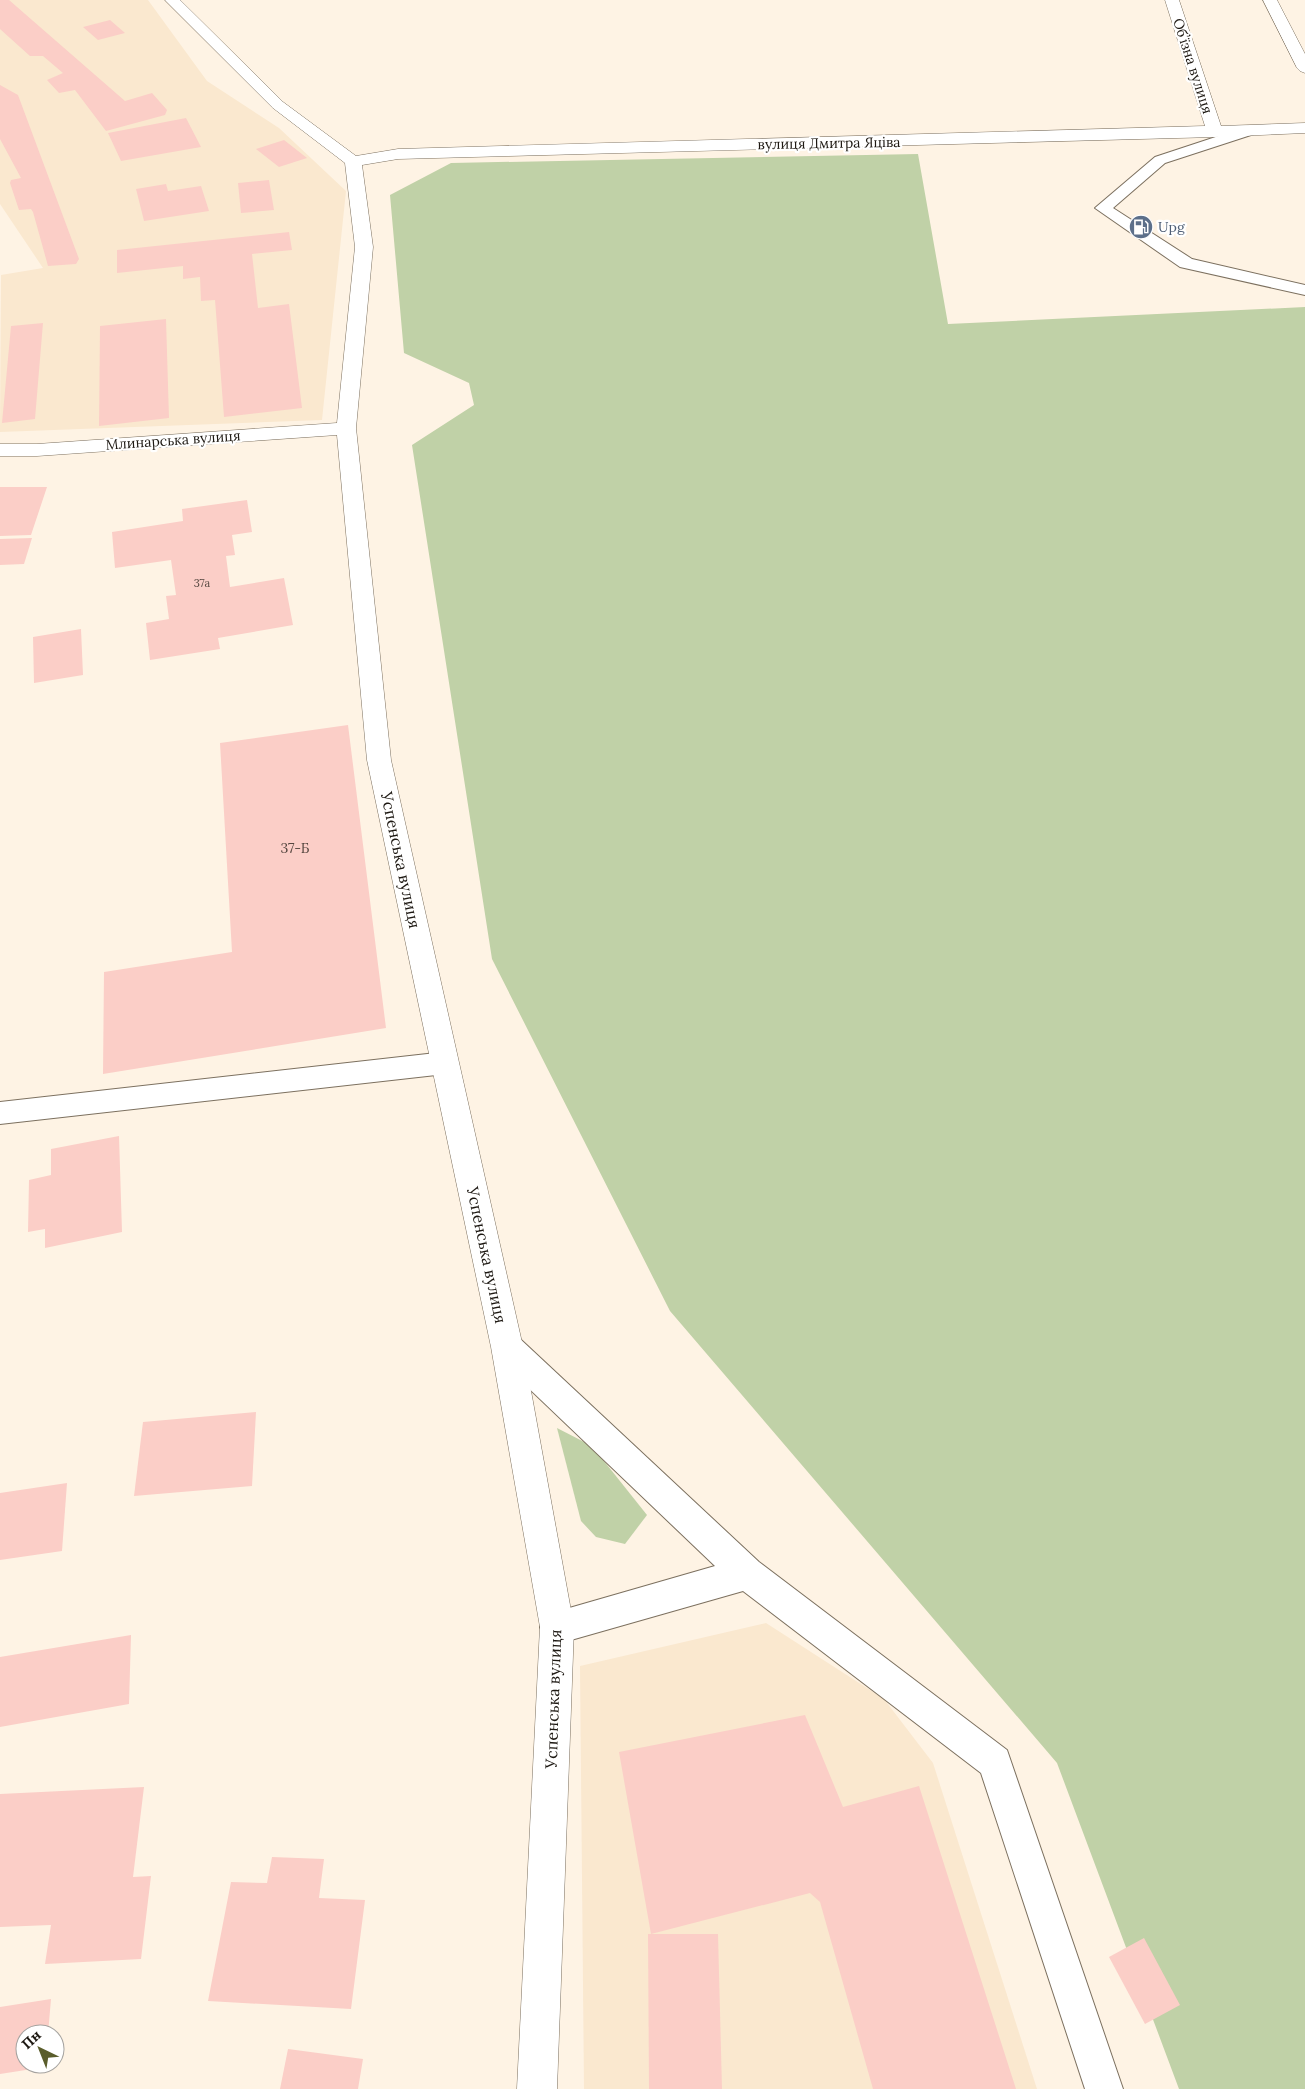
<svg xmlns="http://www.w3.org/2000/svg" width="1305" height="2089" font-family="Lora,serif">
<rect width="100%" height="100%" fill="#fef3e4"/>
<g fill="#fae8cf">
<path d="M0 0H148L207 81 279 128 346 191 322 420 0 432 1 275 43 268 0 204Z"/>
<path d="M766 1623 884 1699 933 1763 1037 2089H584L580 1666Z"/>
</g>
<g fill="#c0d1a7">
<path d="M918 154 948 324 1305 307V2089H1179L1057 1763 670 1311 492 959 412 445 474 405 469 383 404 353 390 195 451 163Z"/>
<path d="M557 1428 592 1446 647 1515 625 1544 596 1537 581 1521Z"/>
</g>
<g fill="#fbcec7">
<path d="M0 0H9L125 101 152 93 167 110 165 115 106 131 75 90 59 93 47 80 63 73 43 56H30L0 29Z"/>
<path d="M110 20 125 33 98 40 83 27Z"/>
<path d="M0 85 18 95 79 259 76 264 48 266 33 212 31 209 19 210 10 183 11 180 21 178 0 139Z"/>
<path d="M186 118 201 147 121 161 108 133Z"/>
<path d="M284 140 307 158 279 167 256 149Z"/>
<path d="M269 180 274 210 241 213 238 183Z"/>
<path d="M166 184 168 191 201 186 209 211 144 221 136 189Z"/>
<path d="M289 232 292 250 252 254 258 308 289 304 302 408 224 417 215 300 201 301 200 277 183 279V266L117 273V250Z"/>
<path d="M166 319 169 418 99 426 100 326Z"/>
<path d="M43 323 35 419 2 423 11 326Z"/>
<path d="M0 487H47L31 535 0 536Z"/>
<path d="M247 500 252 532 232 535 235 555 226 556 230 587 284 578 293 625 218 638 220 649 150 660 146 623 169 619 166 596 176 595 171 560 115 568 112 532 183 521 182 509Z"/>
<path d="M32 538 24 564 0 565V539Z"/>
<path d="M81 629 83 675 34 683 33 637Z"/>
<path d="M348 725 386 1028 103 1074 104 972 232 952 220 743Z"/>
<path d="M119 1136 122 1232 45 1248V1229L28 1232 29 1180 51 1175V1149Z"/>
<path d="M256 1412 252 1486 134 1496 143 1422Z"/>
<path d="M67 1483 62 1551 0 1560V1493Z"/>
<path d="M131 1635 129 1704 0 1727V1657Z"/>
<path d="M805 1715 843 1807 919 1786 1016 2089H873L820 1902 810 1893 651 1934 619 1752Z"/>
<path d="M144 1787 133 1877 151 1876 141 1959 45 1964 51 1925 0 1927V1794Z"/>
<path d="M272 1857 324 1859 319 1898 365 1900 351 2009 208 2001 231 1882 267 1883Z"/>
<path d="M648 1934H718L722 2089H649Z"/>
<path d="M1144 1938 1180 2005 1145 2024 1109 1957Z"/>
<path d="M51 1999 48 2034H25V2064H45V2067L0 2074V2007Z"/>
<path d="M288 2049 363 2059 358 2089H280Z"/>
</g>
<g fill="none" stroke-linecap="round" stroke-linejoin="round">
<g stroke="#7c705f" stroke-width="2">
<g id="lane">
<path d="M1249 126 1254 128 1257 131 1254 134 1165 163 1113 208 1192 259 1305 285V295L1180 267 1095 208 1155 157Z"/>
<path d="M445 1052 454 1055 458 1063 454 1071 445 1074 0 1124V1102Z"/>
<path d="M507 1333 518 1337 759 1562 1007 1750 1123 2089H1085L981 1773 743 1591 557 1644 545 1639 540 1627 545 1615 715 1566 496 1357 492 1347 496 1337Z"/>
</g>
</g>
<g stroke="#7c705f" stroke-width="1">
<path id="street" d="M165 0H180L283 102 356 156 398 149 1205 126 1165 0H1179L1221 126 1305 123V133L1215 137 398 159 362 165 373 247 356 428 391 760 523 1347 574 1627 557 2089H517L540 1627 491 1347 367 760 337 435 37 456H0V444H37L337 423 355 247 345 163 273 108Z"/>
</g>
<g stroke="#7c705f" stroke-width="1">
<path id="highway" d="M1263 0H1277L1305 54V73L1300 71 1297 68Z"/>
</g>
<use href="#lane" fill="#fff" fill-rule="evenodd"/>
<use href="#street" fill="#fff" fill-rule="evenodd"/>
<use href="#highway" fill="#fff" fill-rule="evenodd"/>
</g>
<defs>
<g id="fuel-disc" transform="scale(1.25)"><circle r="9.5" fill="#5c6f8a" stroke="#fff"/><path d="M-5.5-6h7V0h2V4h1.3V-2.5L3-4.5l.8-.8L6-3V5H2.5V1h-1V6h-7ZM-4.2-4.7v3.2H.2V-4.7Z" fill="#fff"/></g>
</defs>
<g fill-rule="evenodd">
<use href="#fuel-disc" x="1141" y="227"/>
</g>
<g text-anchor="middle" stroke-width="4.5" stroke-linejoin="round" paint-order="stroke">
<g font-size="11" fill="#54463f">
<text x="202" y="587">37а</text>
</g>
<g font-size="14" fill="#1d1812" stroke="#fff">
<text transform="translate(1193 66) rotate(72)" y="5">Обʼїзна вулиця</text>
<text transform="translate(829 143) rotate(-1)" y="5">вулиця Дмитра Яціва</text>
<text transform="translate(173 440) rotate(-4)" y="5">Млинарська вулиця</text>
</g>
<g font-size="14" fill="#4e5e75" stroke="#fff" text-anchor="start">
<text x="1158" y="232">Upg</text>
</g>
<g font-size="14" fill="#54463f">
<text x="295" y="853">37-Б</text>
</g>
<g font-size="16" fill="#1d1812" stroke="#fff">
<text transform="translate(401 860) rotate(78)" y="6">Успенська вулиця</text>
<text transform="translate(487 1255) rotate(78)" y="6">Успенська вулиця</text>
<text transform="translate(553 1699) rotate(-88)" y="6">Успенська вулиця</text>
</g>
</g>
<g transform="translate(40 2049) rotate(317)"><circle r="24" fill="#ffffff" stroke="#a5a3a0"/>
<path d="M0-4L9 19L0 12L-9 19Z" fill="#5a5d2b"/>
<text y="-8" font-size="14" font-weight="bold" text-anchor="middle" fill="#1d1812">Пн</text>
</g>
</svg>
